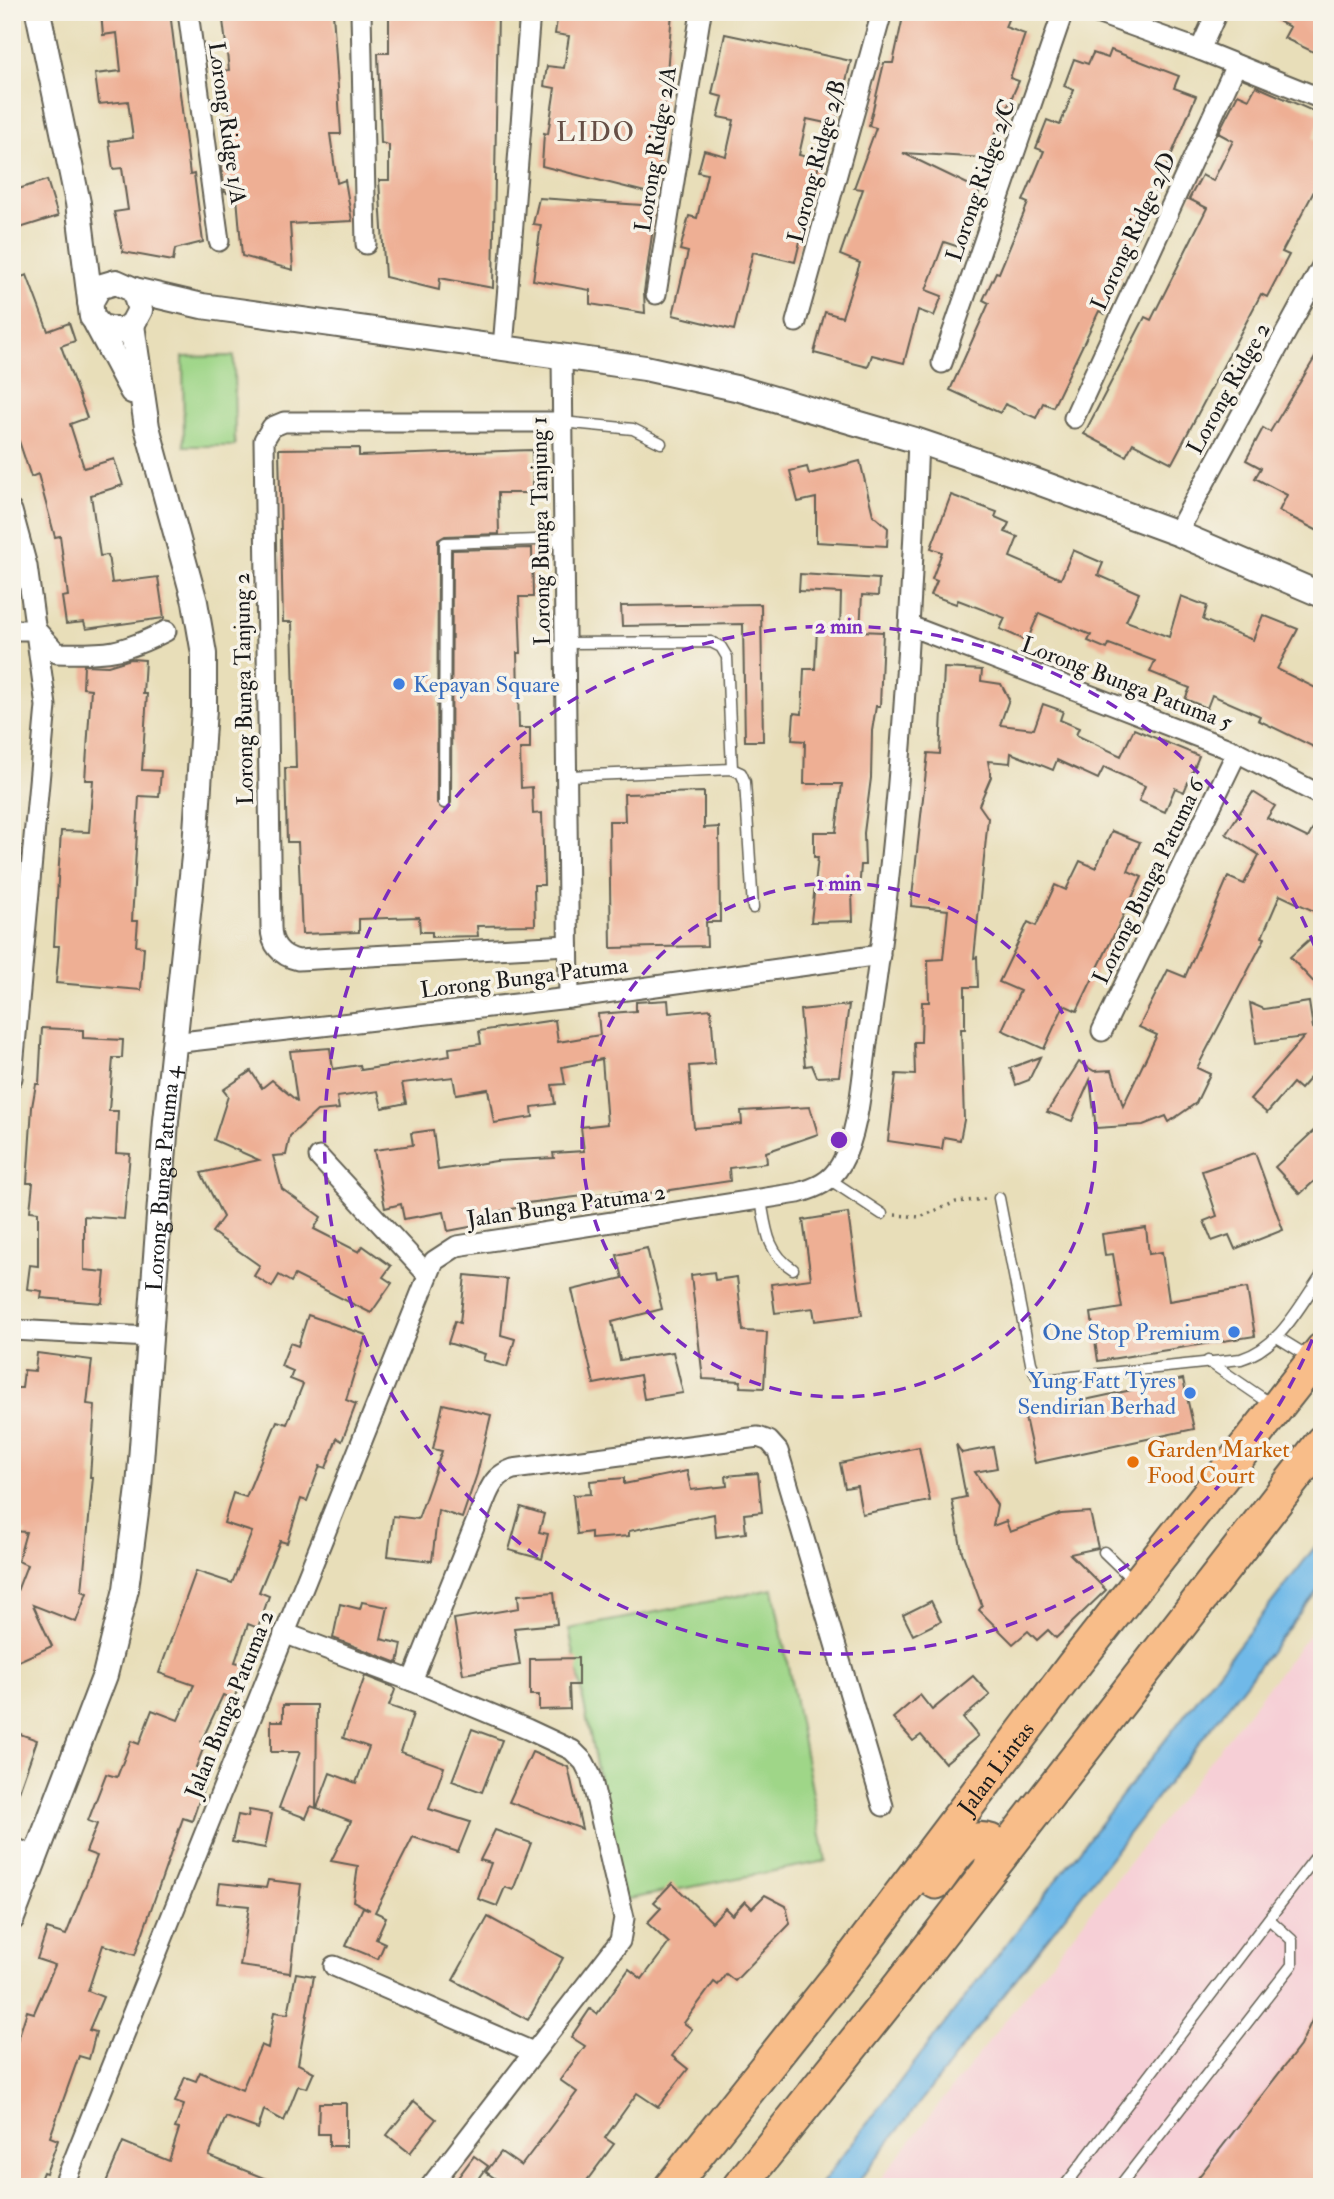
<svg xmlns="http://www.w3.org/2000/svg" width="1334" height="2199" font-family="'IM FELL Double Pica',serif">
<rect width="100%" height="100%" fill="#f7f3e8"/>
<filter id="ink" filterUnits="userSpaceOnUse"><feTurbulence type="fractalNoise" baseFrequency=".0143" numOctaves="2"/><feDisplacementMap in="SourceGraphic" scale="14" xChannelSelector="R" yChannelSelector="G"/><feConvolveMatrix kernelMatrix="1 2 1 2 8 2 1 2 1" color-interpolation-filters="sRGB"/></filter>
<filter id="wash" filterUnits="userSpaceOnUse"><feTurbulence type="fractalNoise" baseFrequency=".00686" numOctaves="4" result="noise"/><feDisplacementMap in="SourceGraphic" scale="28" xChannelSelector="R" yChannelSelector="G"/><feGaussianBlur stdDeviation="1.57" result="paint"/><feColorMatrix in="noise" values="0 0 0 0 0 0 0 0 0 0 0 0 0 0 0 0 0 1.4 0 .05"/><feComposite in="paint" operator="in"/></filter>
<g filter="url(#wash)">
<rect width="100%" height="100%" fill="#e8deb9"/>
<path fill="#f6cfd6" d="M1322 1618V2187H874Z"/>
<g fill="#9fd688" stroke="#5e7952" stroke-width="2">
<path d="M234 356 235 446H184L183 357Z"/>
<path d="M773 1589 826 1861 623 1900 569 1629Z"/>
</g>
<path fill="#70b9e8" stroke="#466a82" stroke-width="2" d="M1322 1538V1585L854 2187H818Z"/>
<g id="blocks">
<g fill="#eeaf94">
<path d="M101 12H170L190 175 194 174 203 242 175 249 173 261 123 252 114 212 128 210 122 168 113 169 109 141 133 138 128 101 99 104 95 74 121 71 117 33 103 35Z"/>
<path d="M222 12H333L341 134H330L337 183 345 180 352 221 290 224 293 270 242 256 237 197 225 192 221 167 233 158 228 97H220L215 72 229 70Z"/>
<path d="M389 12H498L493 288 440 278 439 290 385 277 379 180H389V145L381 143 378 53H389Z"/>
<path d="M558 12H672L657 195 542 166 544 133 548 134 555 88 544 86 547 66 564 68 569 36 555 34Z"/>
<path d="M904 12H1011L1005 27 1025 34 1010 78 1019 81 985 158 903 153 980 190 959 247 944 242 926 290 942 296 934 316 918 310 904 363 872 355 868 367 814 353 825 312 842 317 860 263 840 255 863 189 854 188 876 128 869 126 884 63H893Z"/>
<path d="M1260 12H1322V56L1284 38 1290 27Z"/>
<path d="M725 34 851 61 835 125 807 119 799 155 820 160 795 262 753 252 734 330 673 315 688 252 680 250 689 216 697 218 707 174 698 172 704 150 726 156 734 120 718 117 723 97 712 94Z"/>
<path d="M1111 50 1179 76 1174 88 1196 96 1105 314 1099 311 1053 407 1043 403 1036 418 1005 404 1000 413 950 390 989 303 983 300 996 272 999 273 1028 203 1023 201 1044 151 1036 148 1047 120 1060 125 1074 90 1064 86 1074 59 1088 64 1093 53 1108 58Z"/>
<path d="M1256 86 1322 115 1313 138 1322 143V176L1282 252 1289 255 1267 297 1261 294 1172 463 1133 443 1126 456 1084 434 1145 317 1151 320 1207 208 1189 199 1202 175 1213 181 1233 141 1218 133 1238 94 1249 99Z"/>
<path d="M47 180 58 216 20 228 12 191Z"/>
<path d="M539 198 656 206 644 292 645 313 590 304V290L533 280 541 225 533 224Z"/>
<path d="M27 275 48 331 69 323 75 341 61 346 87 418 70 424 84 468 114 459 123 485 91 495 100 556 108 555 112 583 158 577 164 618 86 629 84 622 66 624 62 597 68 596 60 536 55 537 38 474 31 477 19 441 12 444V280Z"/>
<path d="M1322 346V533L1279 511 1287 495 1255 478 1261 468 1246 460 1263 428 1270 432Z"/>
<path d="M359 448V456L532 450 533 493H498L499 534 445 536 438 540 437 803 445 810 451 803 452 550 532 548 533 597H519L521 653H517L519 728H530V749H520L521 788 532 787 533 814 542 813 544 885H534L535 925 477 926 478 936 432 937V932H420L419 917 359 919V932L302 934 298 842H287L285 768H296L292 622H283L279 449Z"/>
<path d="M860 461 873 515 888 528 887 546 816 542V498L798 502 790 471 807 467 809 474Z"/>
<path d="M951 495 997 512 995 517 1009 523 1005 532 1018 537 1010 557 1061 579 1073 550 1103 563 1098 575 1139 593 1126 621 1169 637 1181 596 1207 606 1203 620 1253 640 1263 615 1298 629 1277 669 1322 691V751L1258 720 1260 716 1212 695 1207 708 1185 699 1190 688 1150 672 1155 661 1109 644 1107 649 1088 641 1091 635 1039 613 1027 641 1000 629 1005 618 958 600 956 604 931 595 937 581 932 579 942 552 931 548Z"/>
<path d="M800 574 879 579 878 596 862 595 860 631 883 632 880 706H876L872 731 871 778 864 833 865 865H861L859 893H852L853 921 811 922 818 857H814V832H836L842 784H804L805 741 792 740 794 713 802 714 804 669H815L817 629 840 630 841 593 799 591Z"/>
<path d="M761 604 763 741H745L743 624 622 626 621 606Z"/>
<path d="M131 659 145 660 143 694H147L142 770 161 771 159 797 139 796 132 921H138L136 946 144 947 141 990 56 983 59 946H54L61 831 89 832 93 780H85L91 689 83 688 84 665 108 666Z"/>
<path d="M944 668 982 670 981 681 1001 684 1009 699 1000 725 1034 729 1043 704 1063 711 1060 720 1079 728 1076 735 1121 756 1134 729 1199 756 1184 792 1175 788 1165 812 1139 801 1145 786 1104 767 1098 779 1057 760 1053 770 1011 753 1010 763 988 761 991 777 979 805 988 818 974 958 977 957 978 987H965V1029H961L964 1120 960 1140 944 1137 942 1149 888 1141 896 1074 915 1075 914 1042H921L922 1002H929L928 960 943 959 948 910 911 906 928 753 940 754Z"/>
<path d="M704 792V828L719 827 720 922H706L707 946 611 948 609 821H625L624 794Z"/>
<path d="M1253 792 1275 806 1267 818 1308 838 1322 812V915L1280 895 1262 937 1265 938 1197 1068 1210 1074 1196 1103 1169 1122 1166 1116 1143 1125 1096 1128 1090 1080 1072 1121 1047 1112 1079 1062 1094 1071 1112 1070 1123 1106 1157 1035 1139 1027 1168 970 1185 977 1228 877 1244 884 1259 855 1226 834Z"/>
<path d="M1112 831 1140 842 1128 871 1142 877 1077 1011 1064 1005 1044 1049 1002 1030 1020 991 999 982 1028 922 1036 926 1055 885 1066 890 1080 861 1096 868Z"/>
<path d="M1310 939 1322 952V991L1290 957Z"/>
<path d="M668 1000 669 1013 711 1009 715 1064 689 1066 694 1128 742 1124 741 1111 810 1107 818 1134 766 1152 767 1163 729 1168 730 1181 624 1197 623 1191 528 1203V1206L473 1216 475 1226 448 1231 444 1212 404 1219 401 1204 385 1208 374 1150 413 1145 411 1133 433 1130 438 1170 496 1161 554 1158 553 1153 584 1151 581 1127 607 1124 602 1059 562 1067 565 1084 552 1085 555 1104 532 1107 533 1117 494 1123 488 1089 456 1094 453 1077 402 1083 406 1103 382 1108 378 1091 337 1097 339 1109 317 1111 290 1136 286 1155 273 1156 282 1189 321 1217 314 1229 359 1252 363 1246 391 1266 383 1277 392 1283 371 1313 295 1275 291 1282 279 1275 272 1287 254 1276 260 1266 212 1232 223 1217 201 1173 259 1160 214 1140 228 1096 223 1090 251 1071 262 1088 272 1080 297 1101 290 1051 330 1048 333 1069 360 1065 361 1070 450 1056 449 1048 481 1044 479 1031 555 1020 558 1042 600 1035 598 1014 636 1011V1002Z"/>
<path d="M1309 1002 1313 1028 1322 1035V1064L1300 1089 1293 1083 1267 1113 1250 1099 1304 1037 1256 1043 1250 1003 1264 1009Z"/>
<path d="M849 1005 839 1076 817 1077 812 1065 805 1066 800 1010Z"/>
<path d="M42 1028 83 1030V1038L123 1040 122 1058H113L109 1111H118L116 1153 130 1154 124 1219 84 1216V1270L105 1272 102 1303 41 1298 42 1291 27 1289 30 1265 38 1266V1212L30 1211 33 1183H27L32 1107 36 1084H39Z"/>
<path d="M1040 1057 1029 1080 1016 1085 1010 1068Z"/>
<path d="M1322 1123V1174L1300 1194 1275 1167Z"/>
<path d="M1255 1153 1283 1230 1235 1249 1229 1235 1212 1241 1204 1221 1217 1216 1202 1171Z"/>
<path d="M848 1213 862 1315 815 1321 813 1308 775 1313 771 1284 811 1279 803 1220Z"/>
<path d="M1146 1228 1149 1254 1162 1252 1169 1301 1247 1288 1255 1336 1098 1361 1091 1313 1122 1308 1113 1254 1105 1255 1102 1234Z"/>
<path d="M647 1248 662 1309 612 1322 620 1360 673 1352 683 1393 644 1399 640 1375 594 1384 572 1290 623 1278 617 1255Z"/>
<path d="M714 1272 715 1280 737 1277 743 1331 767 1332 764 1388 740 1387 741 1381 703 1379 691 1275Z"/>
<path d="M465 1275 507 1279 501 1335 515 1339 507 1367 483 1360 485 1354 448 1343 455 1321 460 1323Z"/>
<path d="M308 1315 366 1335 346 1400 356 1404 342 1441 337 1438 326 1468 320 1466 307 1501 301 1499 287 1543 280 1541 259 1592 269 1596 258 1628 248 1624 235 1662 246 1665 234 1699 223 1695 201 1742 205 1744 196 1767 209 1772 192 1821 183 1818 135 1955 103 1945 88 1991 103 1997 89 2030 96 2032 89 2059 79 2056 50 2137 58 2140 46 2173 43 2172 37 2187H12V2058L27 2011 34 2013 55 1965 37 1959 47 1929 66 1935 97 1856 86 1852 97 1824 88 1821 106 1774 117 1777 131 1741 139 1744 152 1710 178 1720 194 1685 159 1673 196 1571 232 1583 252 1532 224 1523 233 1493 246 1497 277 1421 287 1424 303 1384 290 1379 293 1371 281 1366 290 1343 298 1346Z"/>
<path d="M37 1353 92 1360 87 1404 95 1405 90 1477H93L82 1591 87 1593 76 1622 33 1605 52 1646 12 1664V1604L27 1565 18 1561 26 1532 12 1531V1388H22L24 1370 35 1371Z"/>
<path d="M1183 1379 1194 1429 1035 1463 1024 1413Z"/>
<path d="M443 1404 491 1415 477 1474 462 1518 438 1510 432 1561 388 1556 393 1516 418 1519 442 1451 433 1449Z"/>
<path d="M956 1444 962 1453 993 1447 997 1468 975 1472 997 1505 993 1526 1006 1521 1010 1532 1061 1514 1090 1512 1098 1548 1070 1554 1106 1590 1056 1638 1048 1630 1037 1640 1028 1631 1013 1644 979 1610 982 1606 962 1552 952 1500 966 1497Z"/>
<path d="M919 1447 930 1501 862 1514 857 1486 845 1488 840 1463Z"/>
<path d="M687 1471 691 1490 727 1486 726 1476 758 1473 762 1512 744 1514 746 1533 716 1537 714 1514 629 1531V1536L591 1539V1532L577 1534 573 1495 591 1494 590 1481 624 1478V1484Z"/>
<path d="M521 1507 544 1514 539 1532 548 1534 542 1559 509 1550Z"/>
<path d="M554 1592 557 1624 514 1628 520 1665 463 1674 454 1619 519 1608 518 1595Z"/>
<path d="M931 1601 941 1621 913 1635 903 1615Z"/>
<path d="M362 1602 388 1607 381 1639 402 1644 398 1663 333 1638 340 1604 360 1609Z"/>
<path d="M578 1658V1685H569L570 1709 539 1710V1695H530V1659Z"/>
<path d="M365 1676 393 1687 395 1690 389 1706 413 1714 401 1752 444 1767 429 1809 470 1822 458 1852 413 1837 375 1912 386 1917 376 1939 385 1943 378 1959 346 1946 363 1907 370 1910 353 1901 358 1866 331 1861 351 1821 317 1808 330 1773 356 1783 369 1747 343 1738Z"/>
<path d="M973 1676 990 1695 963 1718 978 1736 945 1763 921 1735 913 1741 893 1718 920 1695 932 1710Z"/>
<path d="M283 1705H317L316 1808 311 1806 306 1818 279 1808 300 1752H271V1721H283Z"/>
<path d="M472 1729 502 1740 482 1792 452 1781Z"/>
<path d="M12 1731 37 1740 15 1803H12Z"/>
<path d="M532 1752 568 1767 582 1829 509 1802Z"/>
<path d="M249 1810 272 1814 265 1848 232 1842 238 1815 248 1817Z"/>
<path d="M495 1830 531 1843 513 1890 505 1887 497 1906 478 1899 491 1863 480 1860Z"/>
<path d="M268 1880 301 1884 290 1973 240 1966 249 1906 217 1903 220 1883 266 1888Z"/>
<path d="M672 1883 712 1922 725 1908 732 1915 745 1901 752 1908 765 1895 786 1906 790 1924 735 1981 726 1974 718 1985 714 1982 684 2023 692 2029 672 2056 688 2069 658 2107 637 2093 605 2138 614 2144 582 2187H507L486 2172 501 2152 521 2166 577 2092 560 2080 585 2046 571 2037 590 2009 597 2014 629 1969 642 1979 669 1943 647 1923 661 1908 654 1902Z"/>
<path d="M488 1917 563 1958 528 2020 453 1980Z"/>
<path d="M296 1973 314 1976 298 2064 314 2072 307 2088 298 2086 284 2121 264 2110 258 2129 226 2117 209 2156 286 2187H104L123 2142 169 2161 179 2129 175 2128 184 2105 175 2102 185 2077 196 2081 200 2072 242 2090 261 2045 268 2048 274 2012 288 2014Z"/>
<path d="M1322 1999V2187H1191L1300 2046Z"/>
<path d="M414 2101 436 2119 410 2153 387 2135Z"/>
<path d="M319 2103H346V2146H329V2134H318Z"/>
<path d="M474 2156 488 2166 473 2187H451Z"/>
</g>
</g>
</g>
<g filter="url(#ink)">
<use href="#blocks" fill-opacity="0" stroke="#636053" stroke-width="2"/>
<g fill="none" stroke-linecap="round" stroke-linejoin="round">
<g stroke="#636053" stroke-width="13">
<g id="service">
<path d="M562 422 633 429 661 443"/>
<path d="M567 643 711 642 721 647 727 657 732 769"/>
<path d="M569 776 732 769 741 773 745 782 753 908"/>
<path d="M444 803 445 543 565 539"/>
<path d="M829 1179 882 1214"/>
<path d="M999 1198 1031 1363 1036 1375 1044 1380 1241 1359C1280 1347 1299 1307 1322 1274"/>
<path d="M761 1200C766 1228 767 1253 793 1269"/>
<path d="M1277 1337 1311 1358"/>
<path d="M1208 1361 1274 1406"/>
<path d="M1104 1552 1133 1580"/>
<path d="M1064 2187 1322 1849"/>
<path d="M1119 2187 1292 1965V1940L1269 1919"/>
</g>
</g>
<g stroke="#636053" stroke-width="23">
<g id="minor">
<path d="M188 12 219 241"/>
<path d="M361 12 366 244"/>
<path d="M1094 12 1200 50 1322 99"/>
<path d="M1200 50 1217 12"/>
<path d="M656 294 701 12"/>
<path d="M796 322 882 12"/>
<path d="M503 348 530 12"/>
<path d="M562 357 569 998"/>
<path d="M942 363 1063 12"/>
<path d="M1074 418 1236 65"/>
<path d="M562 422H284L272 427 264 440 271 927C271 944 280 956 298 960L568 945"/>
<path d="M12 511 27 566 46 706 12 1078"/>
<path d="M1177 533 1322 266"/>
<path d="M910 626 1237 752 1322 796"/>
<path d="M12 630H36L57 653C107 654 121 654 166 631"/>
<path d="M1102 1031 1237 752"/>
<path d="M173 1043 569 998 880 955"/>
<path d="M319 1157 427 1274"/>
<path d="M12 1330 150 1337"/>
<path d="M284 1633 412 1681 527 1729 572 1750 584 1762 591 1776 624 1918 620 1941 430 2187"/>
<path d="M412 1681 487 1495C493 1481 499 1474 513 1469L758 1437 769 1441 778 1451 883 1806"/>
<path d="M12 1847 36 1857"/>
<path d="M334 1966 533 2052"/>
<path d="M63 2187 434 1261 457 1246 798 1193C816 1188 831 1182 841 1164 861 1129 862 1070 869 1030 899 835 910 638 918 441"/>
</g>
</g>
<g stroke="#636053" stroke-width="28">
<g id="tertiary">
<path d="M38 12 78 203 92 317 101 327 120 331 132 325 140 310 134 290 116 282 99 287 90 303"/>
<path d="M134 290 202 306 645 368 740 389 918 441 1027 478 1177 533 1322 595"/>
<path d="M96 323 132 391"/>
<path id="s1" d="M12 1918 105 1675 126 1589 139 1488 166 1121 195 847 204 709V654L195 602 147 427 132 325"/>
</g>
</g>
<g stroke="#636053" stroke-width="37">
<g id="trunk">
<path d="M936 1882C950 1865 965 1832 990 1841L995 1852 990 1869"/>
<path id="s2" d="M671 2187 845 1968 1073 1666 1322 1350"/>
<path d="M739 2187 895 1992 1322 1442"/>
</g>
</g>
<path stroke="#636053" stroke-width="3.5" stroke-dasharray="2 5" stroke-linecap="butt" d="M895 1215 920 1217 956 1202 985 1199"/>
<use href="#service" stroke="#fff" stroke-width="10"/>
<use href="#minor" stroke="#fff" stroke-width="19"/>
<use href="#tertiary" stroke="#fff" stroke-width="24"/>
<use href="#trunk" stroke="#f8bd89" stroke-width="33"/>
</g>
</g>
<g fill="none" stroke="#7b2cbf" stroke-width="3.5" stroke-dasharray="12 9">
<circle cx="839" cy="1140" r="257"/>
<path d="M1320 1320A514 514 0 1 1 1320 960"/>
</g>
<g fill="#3f7fe0" stroke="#f7f3e8" stroke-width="2.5">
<circle cx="399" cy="684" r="7"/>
<circle cx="1234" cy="1332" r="7"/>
<circle cx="1190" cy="1393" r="7"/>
</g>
<circle fill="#e8710a" stroke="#f7f3e8" stroke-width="2.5" cx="1133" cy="1462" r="7"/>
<g text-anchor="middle" stroke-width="7" stroke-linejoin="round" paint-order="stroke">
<g font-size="23" fill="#1c1c1c" stroke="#f7f3e8">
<text transform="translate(228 123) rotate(82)" y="8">Lorong Ridge 1/A</text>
<text transform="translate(655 149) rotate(-81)" y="8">Lorong Ridge 2/A</text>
<text transform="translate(816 161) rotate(-75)" y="8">Lorong Ridge 2/B</text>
<text transform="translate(980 180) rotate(-71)" y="8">Lorong Ridge 2/C</text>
<text transform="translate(1133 231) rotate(-65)" y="8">Lorong Ridge 2/D</text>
<text transform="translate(1228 388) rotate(-61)" y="8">Lorong Ridge 2</text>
<text transform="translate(540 531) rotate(-91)" y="8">Lorong Bunga Tanjung 1</text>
<text transform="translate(1127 683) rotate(21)" y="8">Lorong Bunga Patuma 5</text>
<text transform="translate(243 689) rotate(-91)" y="8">Lorong Bunga Tanjung 2</text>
<text transform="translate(1148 881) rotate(-64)" y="8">Lorong Bunga Patuma 6</text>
<text transform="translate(524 977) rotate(-7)" y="8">Lorong Bunga Patuma</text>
<text dy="8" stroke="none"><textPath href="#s1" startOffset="761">Lorong Bunga Patuma 4</textPath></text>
<text transform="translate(566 1205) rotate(-8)" y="8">Jalan Bunga Patuma 2</text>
<text transform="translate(229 1704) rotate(-68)" y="8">Jalan Bunga Patuma 2</text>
<text dy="8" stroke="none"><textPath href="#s2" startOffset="530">Jalan Lintas</textPath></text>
</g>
<g font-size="23" fill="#366cbe" stroke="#f7f3e8" text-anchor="end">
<text x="413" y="692" text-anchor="start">Kepayan Square</text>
<text x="1220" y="1340">One Stop Premium</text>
<text x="1176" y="1388">Yung Fatt Tyres<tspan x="1176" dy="26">Sendirian Berhad</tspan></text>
</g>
<g font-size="23" fill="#c56008" stroke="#f7f3e8" text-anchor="start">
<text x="1147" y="1457">Garden Market<tspan x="1147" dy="26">Food Court</tspan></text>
</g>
<g font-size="26" letter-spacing="2" fill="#664f46" stroke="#f7f3e8">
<text x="596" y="141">LIDO</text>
</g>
</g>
<circle cx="839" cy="1140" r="10" fill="#7b2cbf" stroke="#f7f3e8" stroke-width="3.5"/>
<g font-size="21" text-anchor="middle" font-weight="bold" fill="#7b2cbf" stroke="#f7f3e8" stroke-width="7" stroke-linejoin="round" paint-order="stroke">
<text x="839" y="633">2 min</text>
<text x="839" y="890">1 min</text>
</g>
<rect width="1334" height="2199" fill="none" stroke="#f7f3e8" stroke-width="42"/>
</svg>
